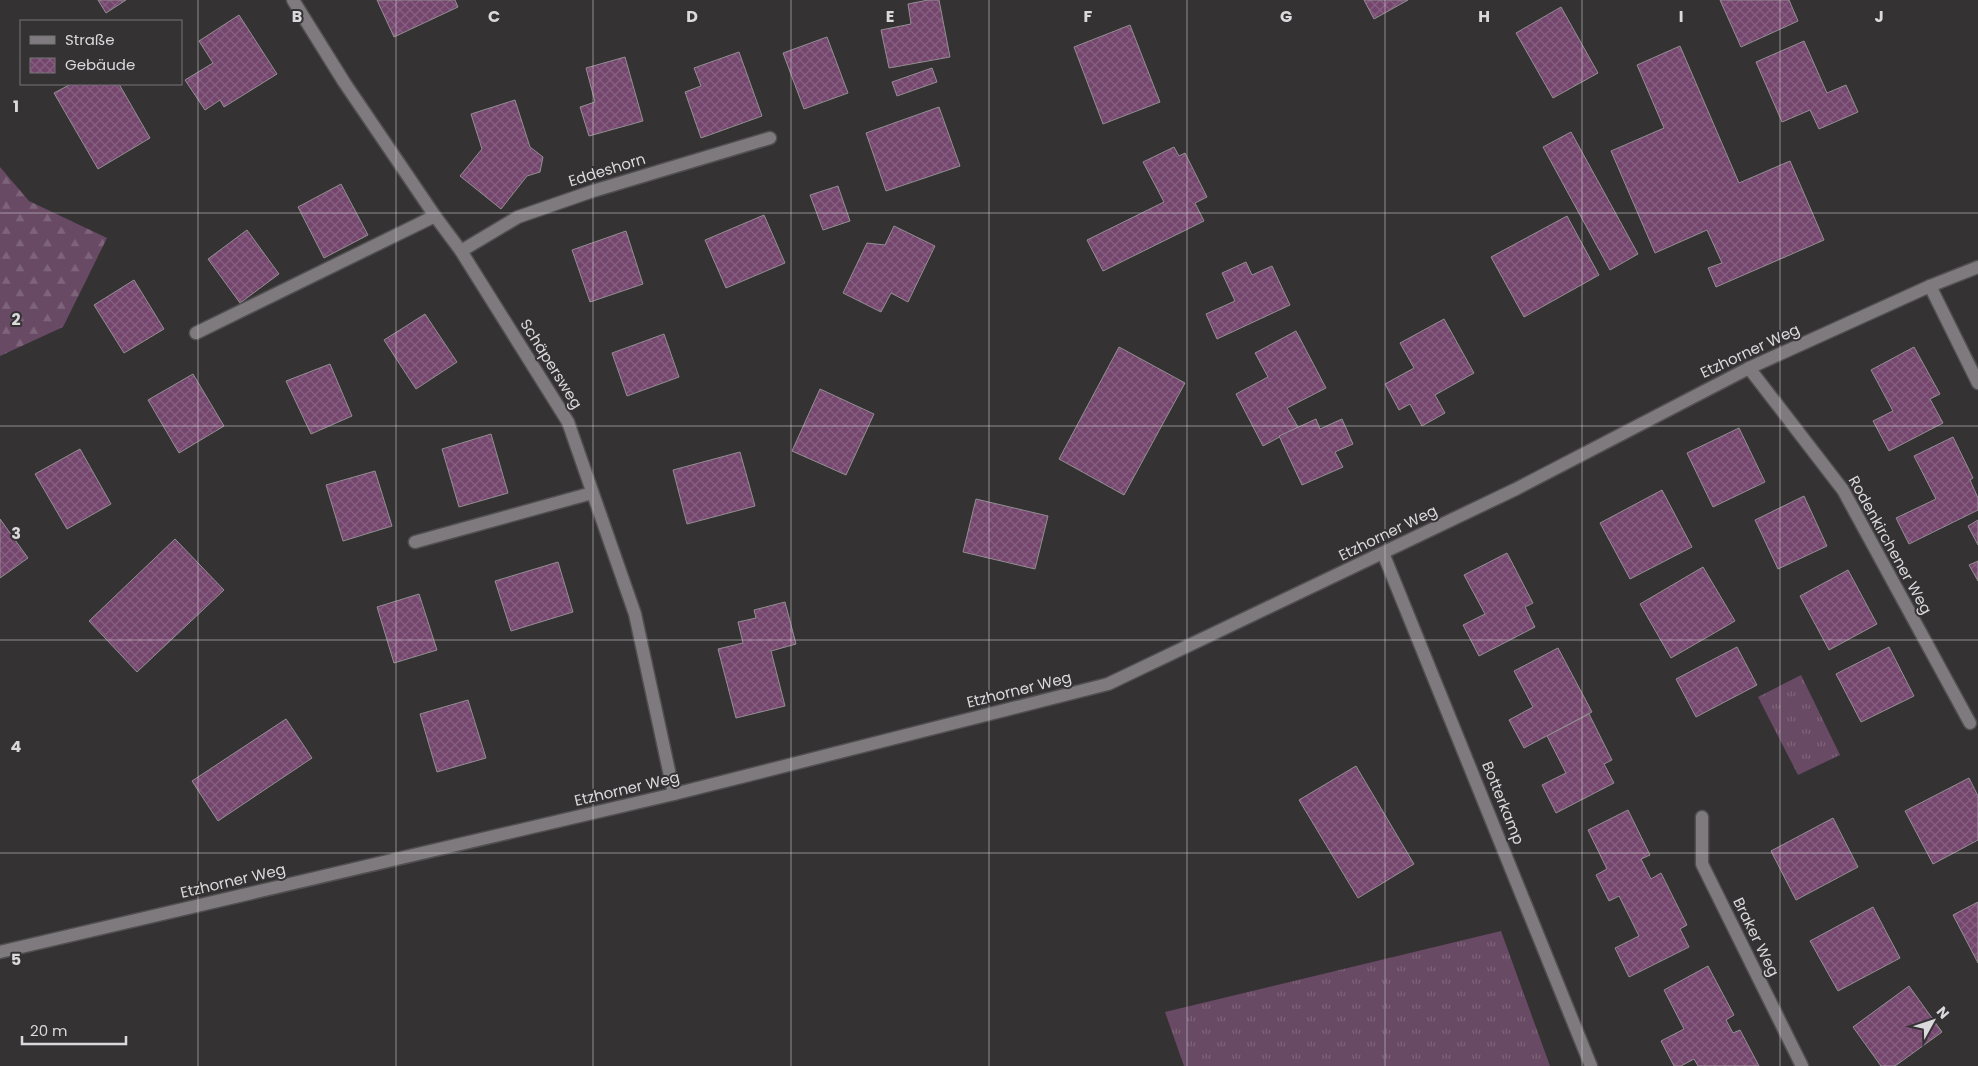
<svg xmlns="http://www.w3.org/2000/svg" width="1978" height="1066" font-family="Poppins,sans-serif">
<defs>
<pattern id="grass-tufts" width="24" height="20" patternUnits="userSpaceOnUse" patternTransform="scale(1.25)"><rect width="24" height="20" fill="#694a64"/><path d="M3 7l-1-3M5 7V3M7 7l1-3M15 17l-1-3M17 17v-4M19 17l1-3" fill="none" stroke="#7e647a"/></pattern>
<pattern id="forest-firs" width="22" height="20" patternUnits="userSpaceOnUse" patternTransform="scale(1.25)"><rect width="22" height="20" fill="#694a64"/><path d="M5 1l3.5 6h-7zM16 11l3.5 6h-7z" fill="#7e647a"/></pattern>
<pattern id="building-cross-hatch" width="8" height="8" patternUnits="userSpaceOnUse" patternTransform="scale(1.25)"><rect width="8" height="8" fill="#74466d"/><path d="M0 0l8 8M0 8l8-8" fill="none" stroke="#876081"/></pattern>
</defs>
<rect width="100%" height="100%" fill="#353234"/>
<g fill="url(#grass-tufts)">
<path d="M1801 675 1840 755 1798 775 1758 697Z"/>
<path d="M1501 931 1550 1066H1184L1165 1012Z"/>
</g>
<path fill="url(#forest-firs)" d="M0 167 29 201 107 238 63 327 0 356Z"/>
<g fill="url(#building-cross-hatch)" stroke="#928e91">
<path d="M98 0H126L106 13Z"/>
<path d="M377 0H455L458 7 394 37Z"/>
<path d="M928 0H939L950 57 889 68 881 30 911 24 908 4Z"/>
<path d="M1364 0H1408L1374 19Z"/>
<path d="M1720 0H1789L1798 21 1741 47Z"/>
<path d="M1561 7 1598 73 1553 98 1516 33Z"/>
<path d="M239 15 277 74 224 107 220 100 205 110 185 80 213 63 199 41Z"/>
<path d="M1130 25 1160 102 1103 124 1074 47Z"/>
<path d="M827 37 848 93 804 109 783 53Z"/>
<path d="M1804 41 1827 93 1846 85 1858 112 1819 129 1810 110 1782 122 1756 62Z"/>
<path d="M1680 46 1739 183 1790 161 1824 240 1716 287 1708 268 1722 263 1707 230 1655 253 1611 151 1664 128 1637 65Z"/>
<path d="M739 52 762 116 701 138 685 92 701 86 694 68Z"/>
<path d="M625 57 643 121 589 136 580 107 595 102 586 68Z"/>
<path d="M932 68 937 82 897 96 892 82Z"/>
<path d="M71 84H119L150 138 98 169 54 93Z"/>
<path d="M515 100 530 147 543 157 540 172 527 176 501 209 460 176 482 149 471 114Z"/>
<path d="M939 107 960 166 886 191 866 133Z"/>
<path d="M1571 132 1638 254 1610 270 1543 147Z"/>
<path d="M1174 147 1179 156 1185 153 1207 197 1195 203 1204 221 1103 271 1087 240 1164 202 1143 162Z"/>
<path d="M341 184 368 235 324 258 298 207Z"/>
<path d="M838 186 850 221 823 230 810 195Z"/>
<path d="M764 215 785 263 726 288 705 240Z"/>
<path d="M1567 216 1599 275 1524 317 1491 257Z"/>
<path d="M894 226 935 246 908 302 891 293 881 312 843 293 867 243 885 245Z"/>
<path d="M247 230 279 274 240 303 208 259Z"/>
<path d="M626 231 643 284 590 302 572 250Z"/>
<path d="M1246 262 1252 275 1272 266 1290 305 1217 339 1206 314 1235 301 1222 273Z"/>
<path d="M134 280 164 329 124 353 94 305Z"/>
<path d="M425 314 457 362 416 389 384 340Z"/>
<path d="M1444 319 1474 373 1435 395 1445 413 1422 426 1410 404 1399 410 1385 384 1414 368 1400 343Z"/>
<path d="M1296 331 1326 388 1287 408 1298 427 1263 446 1236 394 1268 377 1255 353Z"/>
<path d="M664 334 679 377 627 396 612 353Z"/>
<path d="M1119 347 1185 383 1124 495 1059 459Z"/>
<path d="M1914 347 1940 394 1930 399 1943 423 1889 451 1873 421 1893 411 1871 370Z"/>
<path d="M330 364 352 416 311 434 286 381Z"/>
<path d="M193 374 224 426 179 453 148 400Z"/>
<path d="M820 389 874 414 846 475 792 451Z"/>
<path d="M1316 419 1320 429 1342 419 1353 444 1335 452 1343 467 1302 485 1279 436Z"/>
<path d="M1739 428 1765 482 1713 507 1687 453Z"/>
<path d="M491 434 508 493 459 507 442 449Z"/>
<path d="M1953 437 1973 478 1970 480 1978 498V510L1909 544 1896 518 1936 499 1914 456Z"/>
<path d="M80 449 111 504 67 529 35 474Z"/>
<path d="M740 452 755 506 687 524 673 470Z"/>
<path d="M375 471 392 526 343 541 326 485Z"/>
<path d="M1662 490 1692 547 1630 579 1600 523Z"/>
<path d="M1804 496 1827 546 1778 569 1755 520Z"/>
<path d="M976 499 1048 516 1035 569 963 552Z"/>
<path d="M0 519 28 558 0 578Z"/>
<path d="M1978 520V545L1968 526Z"/>
<path d="M175 539 224 590 137 672 89 621Z"/>
<path d="M1507 553 1533 603 1525 607 1535 627 1479 656 1463 625 1485 614 1464 575Z"/>
<path d="M1978 561V581L1969 565Z"/>
<path d="M558 562 573 612 511 631 495 581Z"/>
<path d="M1703 567 1735 621 1671 658 1640 604Z"/>
<path d="M1848 570 1877 624 1829 650 1800 596Z"/>
<path d="M419 594 437 650 394 663 377 607Z"/>
<path d="M785 602 796 644 771 651 785 706 736 718 718 649 743 643 738 622 756 618 754 610Z"/>
<path d="M1737 647 1757 685 1696 717 1676 679Z"/>
<path d="M1889 647 1914 696 1861 722 1836 674Z"/>
<path d="M1558 648 1592 712 1524 748 1509 720 1533 707 1514 671Z"/>
<path d="M468 700 486 758 437 772 420 714Z"/>
<path d="M1589 714 1612 760 1604 764 1614 783 1556 813 1542 785 1566 773 1547 736Z"/>
<path d="M286 719 312 758 218 821 192 781Z"/>
<path d="M1356 766 1414 864 1358 898 1299 800Z"/>
<path d="M1969 778 1978 796V840L1933 864 1905 811Z"/>
<path d="M1628 810 1650 855 1641 859 1651 879 1661 873 1687 925 1680 929 1689 947 1629 977 1615 948 1639 936 1619 896 1609 901 1596 875 1607 869 1588 830Z"/>
<path d="M1833 818 1858 867 1796 900 1771 851Z"/>
<path d="M1978 902V963L1953 915Z"/>
<path d="M1873 907 1900 958 1838 991 1810 941Z"/>
<path d="M1708 966 1734 1015 1726 1020 1733 1033 1740 1030 1759 1066H1698L1694 1059 1681 1066H1674L1661 1041 1684 1029 1664 990Z"/>
<path d="M1909 986 1942 1032 1895 1066H1881L1853 1027Z"/>
</g>
<g fill="none" stroke-linecap="round" stroke-linejoin="round">
<g stroke="#524f51" stroke-width="15">
<g id="lane">
<path d="M1930 286 1978 383"/>
<path d="M196 333 435 216"/>
<path d="M415 542 592 493"/>
<path d="M1383 553 1591 1066"/>
</g>
</g>
<g stroke="#524f51" stroke-width="15">
<g id="street">
<path d="M293 0 344 82 435 216 461 251 568 422 635 614 674 794"/>
<path d="M461 251 518 217 593 191 770 138"/>
<path d="M1749 368 1843 490 1970 723"/>
<path d="M1702 817V864L1802 1066"/>
<path d="M0 952 674 794 1108 684 1516 489 1749 368 1930 286 1978 267"/>
</g>
</g>
<use href="#lane" stroke="#7e7a7d" stroke-width="12"/>
<use href="#street" stroke="#7e7a7d" stroke-width="12"/>
</g>
<path fill="none" stroke="#dbd9db" stroke-width="1" stroke-opacity="0.55" d="M198 0V1066M396 0V1066M593 0V1066M791 0V1066M989 0V1066M1187 0V1066M1385 0V1066M1582 0V1066M1780 0V1066M0 213H1978M0 426H1978M0 640H1978M0 853H1978"/>
<g text-anchor="middle" stroke-width="4" stroke-linejoin="round" paint-order="stroke">
<g font-size="15" fill="#dbd9db" stroke="#353234">
<text transform="translate(607 170) rotate(-17)" y="5">Eddeshorn</text>
<text transform="translate(1750 351) rotate(-25)" y="5">Etzhorner Weg</text>
<text transform="translate(551 364) rotate(58)" y="5">Schäpersweg</text>
<text transform="translate(1388 533) rotate(-26)" y="5">Etzhorner Weg</text>
<text transform="translate(1890 545) rotate(61)" y="5">Rodenkirchener Weg</text>
<text transform="translate(1019 690) rotate(-14)" y="5">Etzhorner Weg</text>
<text transform="translate(627 789) rotate(-13)" y="5">Etzhorner Weg</text>
<text transform="translate(1503 803) rotate(68)" y="5">Botterkamp</text>
<text transform="translate(233 881) rotate(-13)" y="5">Etzhorner Weg</text>
<text transform="translate(1756 937) rotate(64)" y="5">Braker Weg</text>
</g>
</g>
<g font-size="16" text-anchor="middle" font-weight="bold" fill="#dbd9db" stroke="#353234" stroke-width="4" stroke-linejoin="round" paint-order="stroke">
<text x="297" y="22">B</text>
<text x="494" y="22">C</text>
<text x="692" y="22">D</text>
<text x="890" y="22">E</text>
<text x="1088" y="22">F</text>
<text x="1286" y="22">G</text>
<text x="1484" y="22">H</text>
<text x="1681" y="22">I</text>
<text x="1879" y="22">J</text>
<text x="16" y="112">1</text>
<text x="16" y="325">2</text>
<text x="16" y="539">3</text>
<text x="16" y="752">4</text>
<text x="16" y="965">5</text>
</g>
<rect x="20" y="20" width="162" height="65" fill="#353234" stroke="#777577"/>
<rect x="30" y="36" width="25" height="8" fill="#7e7a7d" stroke="#777577"/>
<text x="65" y="45" font-size="15" fill="#dbd9db">Straße</text>
<rect x="30" y="58" width="25" height="15" fill="url(#building-cross-hatch)" stroke="#777577"/>
<text x="65" y="70" font-size="15" fill="#dbd9db">Gebäude</text>
<g transform="translate(1933 1021) rotate(50)" stroke="#353234" stroke-width="4" paint-order="stroke">
<path d="M0-4L9 19L0 12L-9 19Z" fill="#dbd9db"/>
<text y="-8" font-size="14" font-weight="bold" text-anchor="middle" fill="#dbd9db">N</text>
</g>
<path d="M22 1036v8h104v-8" fill="none" stroke="#dbd9db" stroke-width="2.5"/>
<text x="30" y="1036" font-size="15" fill="#dbd9db" stroke="#353234" stroke-width="4" paint-order="stroke">20 m</text>
</svg>
